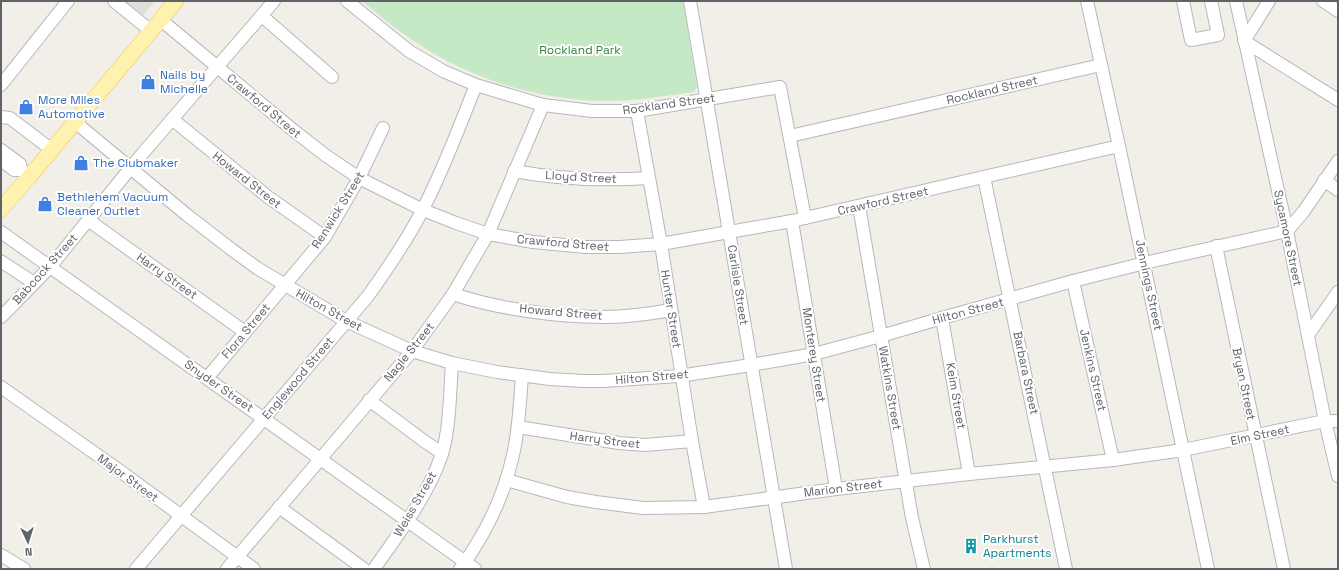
<svg xmlns="http://www.w3.org/2000/svg" width="1339" height="570" font-family="'Space Grotesk',sans-serif">
<rect width="100%" height="100%" fill="#f1efe8"/>
<path fill="#e0deda" d="M116 1H155L139 20Z"/>
<path fill="#c5e8c5" d="M362 1H683L697 87 694 92C677 94 660 97 643 99 577 106 508 92 449 62 418 46 389 24 362 1Z"/>
<g fill="none" stroke-linecap="round" stroke-linejoin="round">
<g stroke="#b5b8bc" stroke-width="14">
<g id="minor">
<path d="M114 1 151 31"/>
<path d="M347 1 409 51 443 71 476 85 543 105 592 111H637L780 87 805 218"/>
<path d="M690 1 786 569"/>
<path d="M1087 1 1119 146 1208 569"/>
<path d="M1183 1 1191 40 1218 35 1211 1"/>
<path d="M1236 1 1287 231 1325 421 1338 476"/>
<path d="M1269 1 1244 41 1338 100"/>
<path d="M1323 1 1338 11"/>
<path d="M262 16 332 77"/>
<path d="M161 20 293 130 325 155 359 178 423 210 456 223 488 234 533 242 586 247H620L661 244 792 221 1119 146"/>
<path d="M1 85 68 1"/>
<path d="M637 111 661 244 692 441 704 507"/>
<path d="M1 117 10 118 52 150"/>
<path d="M172 119 268 197 325 237"/>
<path d="M75 122 187 215 231 249 257 268 346 321 412 351 452 363 497 372 550 379 583 381H603L679 376 751 365 814 354 881 336 942 318 1073 281 1153 261 1287 231 1304 211 1338 161"/>
<path d="M790 136 1101 65"/>
<path d="M1 150 20 164 21 170 29 177"/>
<path d="M1 160 14 170H21"/>
<path d="M514 171C558 179 604 181 649 178"/>
<path d="M984 177 1066 569"/>
<path d="M1324 180 1338 190"/>
<path d="M859 206 912 518 924 569"/>
<path d="M88 220 245 332"/>
<path d="M792 221 836 489"/>
<path d="M1 232 475 569"/>
<path d="M1216 246 1284 569"/>
<path d="M1 263 2 262 34 283"/>
<path d="M1073 281 1113 460"/>
<path d="M453 294C498 309 556 317 604 317 627 317 649 314 671 310"/>
<path d="M1 317 50 267 137 160 274 1"/>
<path d="M942 318 969 474"/>
<path d="M1308 335 1338 292"/>
<path d="M207 378 325 237 359 178 383 128"/>
<path d="M1 387 120 471 254 569"/>
<path d="M369 400 424 441 442 453"/>
<path d="M518 427 619 443 645 445 692 441"/>
<path d="M506 480 567 497 596 502 643 508 704 507 836 489 969 474 1113 460 1183 450 1325 421H1338"/>
<path d="M279 507 364 569"/>
<path d="M1 555 24 569"/>
<path d="M136 569 368 296C388 268 408 239 423 209 444 169 459 127 476 85"/>
<path d="M227 569 412 351 453 294 488 234 543 105"/>
<path d="M374 569C399 533 428 496 442 454 450 428 450 390 452 363"/>
<path d="M460 569C485 535 504 496 513 455 519 429 520 402 522 375"/>
</g>
</g>
<g stroke="#f2c960" stroke-width="16">
<path id="major" d="M1 209 29 177 176 1"/>
</g>
<use href="#minor" stroke="#fff" stroke-width="12"/>
<use href="#major" stroke="#fff2af" stroke-width="15"/>
</g>
<defs>
<g id="shop-bare" transform="scale(1.2)"><path d="M-5-2.5h2.3a2.7 3.5 0 0 1 5.4 0H5L5.5 6h-11ZM-1.5-2.5h3a1.5 2.3 0 0 0-3 0Z" fill="#3f7fe0" stroke="#fff" stroke-width="2.5" paint-order="stroke"/></g>
<g id="building-bare" transform="scale(1.2)"><path d="M-4-6H4V6H1V3H-1V6H-4ZM-2.5-4.3h1.7v1.8h-1.7ZM.8-4.3h1.7v1.8H.8ZM-2.5-1h1.7V.8h-1.7ZM.8-1h1.7V.8H.8Z" fill="#0f9aa8" stroke="#fff" stroke-width="2.5" paint-order="stroke"/></g>
</defs>
<g fill-rule="evenodd">
<use href="#shop-bare" x="148" y="82"/>
<use href="#shop-bare" x="26" y="107"/>
<use href="#shop-bare" x="81" y="163"/>
<use href="#shop-bare" x="45" y="204"/>
<use href="#building-bare" x="971" y="546"/>
</g>
<g text-anchor="middle" stroke-width="4" stroke-linejoin="round" paint-order="stroke">
<g font-size="12" fill="#348238" stroke="#fff">
<text x="580" y="54">Rockland Park</text>
</g>
<g font-size="12" fill="#366cbe" stroke="#fff" text-anchor="start">
<text x="160" y="79">Nails by<tspan x="160" dy="14">Michelle</tspan></text>
<text x="38" y="104">More Miles<tspan x="38" dy="14">Automotive</tspan></text>
<text x="93" y="167">The Clubmaker</text>
<text x="57" y="201">Bethlehem Vacuum<tspan x="57" dy="14">Cleaner Outlet</tspan></text>
</g>
<g font-size="12" fill="#5f6368" stroke="#fff">
<text transform="translate(992 90) rotate(-13)" y="4">Rockland Street</text>
<text transform="translate(669 104) rotate(-8)" y="4">Rockland Street</text>
<text transform="translate(264 106) rotate(40)" y="4">Crawford Street</text>
<text transform="translate(581 177) rotate(3)" y="4">Lloyd Street</text>
<text transform="translate(247 180) rotate(38)" y="4">Howard Street</text>
<text transform="translate(883 201) rotate(-13)" y="4">Crawford Street</text>
<text transform="translate(338 210) rotate(-58)" y="4">Renwick Street</text>
<text transform="translate(1288 238) rotate(78)" y="4">Sycamore Street</text>
<text transform="translate(563 243) rotate(5)" y="4">Crawford Street</text>
<text transform="translate(45 269) rotate(-48)" y="4">Babcock Street</text>
<text transform="translate(167 276) rotate(35)" y="4">Harry Street</text>
<text transform="translate(738 285) rotate(81)" y="4">Carlisle Street</text>
<text transform="translate(1149 285) rotate(78)" y="4">Jennings Street</text>
<text transform="translate(671 309) rotate(81)" y="4">Hunter Street</text>
<text transform="translate(329 310) rotate(29)" y="4">Hilton Street</text>
<text transform="translate(968 311) rotate(-15)" y="4">Hilton Street</text>
<text transform="translate(561 312) rotate(5)" y="4">Howard Street</text>
<text transform="translate(246 331) rotate(-50)" y="4">Flora Street</text>
<text transform="translate(409 352) rotate(-51)" y="4">Nagle Street</text>
<text transform="translate(814 355) rotate(81)" y="4">Monterey Street</text>
<text transform="translate(1093 370) rotate(77)" y="4">Jenkins Street</text>
<text transform="translate(1026 373) rotate(78)" y="4">Barbara Street</text>
<text transform="translate(652 377) rotate(-5)" y="4">Hilton Street</text>
<text transform="translate(298 378) rotate(-50)" y="4">Englewood Street</text>
<text transform="translate(1244 384) rotate(78)" y="4">Bryan Street</text>
<text transform="translate(219 386) rotate(35)" y="4">Snyder Street</text>
<text transform="translate(890 388) rotate(80)" y="4">Watkins Street</text>
<text transform="translate(956 396) rotate(80)" y="4">Keim Street</text>
<text transform="translate(1260 435) rotate(-12)" y="4">Elm Street</text>
<text transform="translate(605 440) rotate(7)" y="4">Harry Street</text>
<text transform="translate(128 478) rotate(36)" y="4">Major Street</text>
<text transform="translate(843 488) rotate(-7)" y="4">Marion Street</text>
<text transform="translate(415 504) rotate(-60)" y="4">Weiss Street</text>
</g>
<g font-size="12" fill="#0d838f" stroke="#fff" text-anchor="start">
<text x="983" y="543">Parkhurst<tspan x="983" dy="14">Apartments</tspan></text>
</g>
</g>
<rect width="1339" height="570" fill="none" stroke="#5f6368" stroke-width="4"/>
<g transform="translate(28 542) rotate(176)" stroke="#ffffff" stroke-width="3" paint-order="stroke">
<path d="M0-3L7 15L0 10L-7 15Z" fill="#5f6368"/>
<text y="-6" font-size="11" font-weight="bold" text-anchor="middle" fill="#5f6368">N</text>
</g>
</svg>
